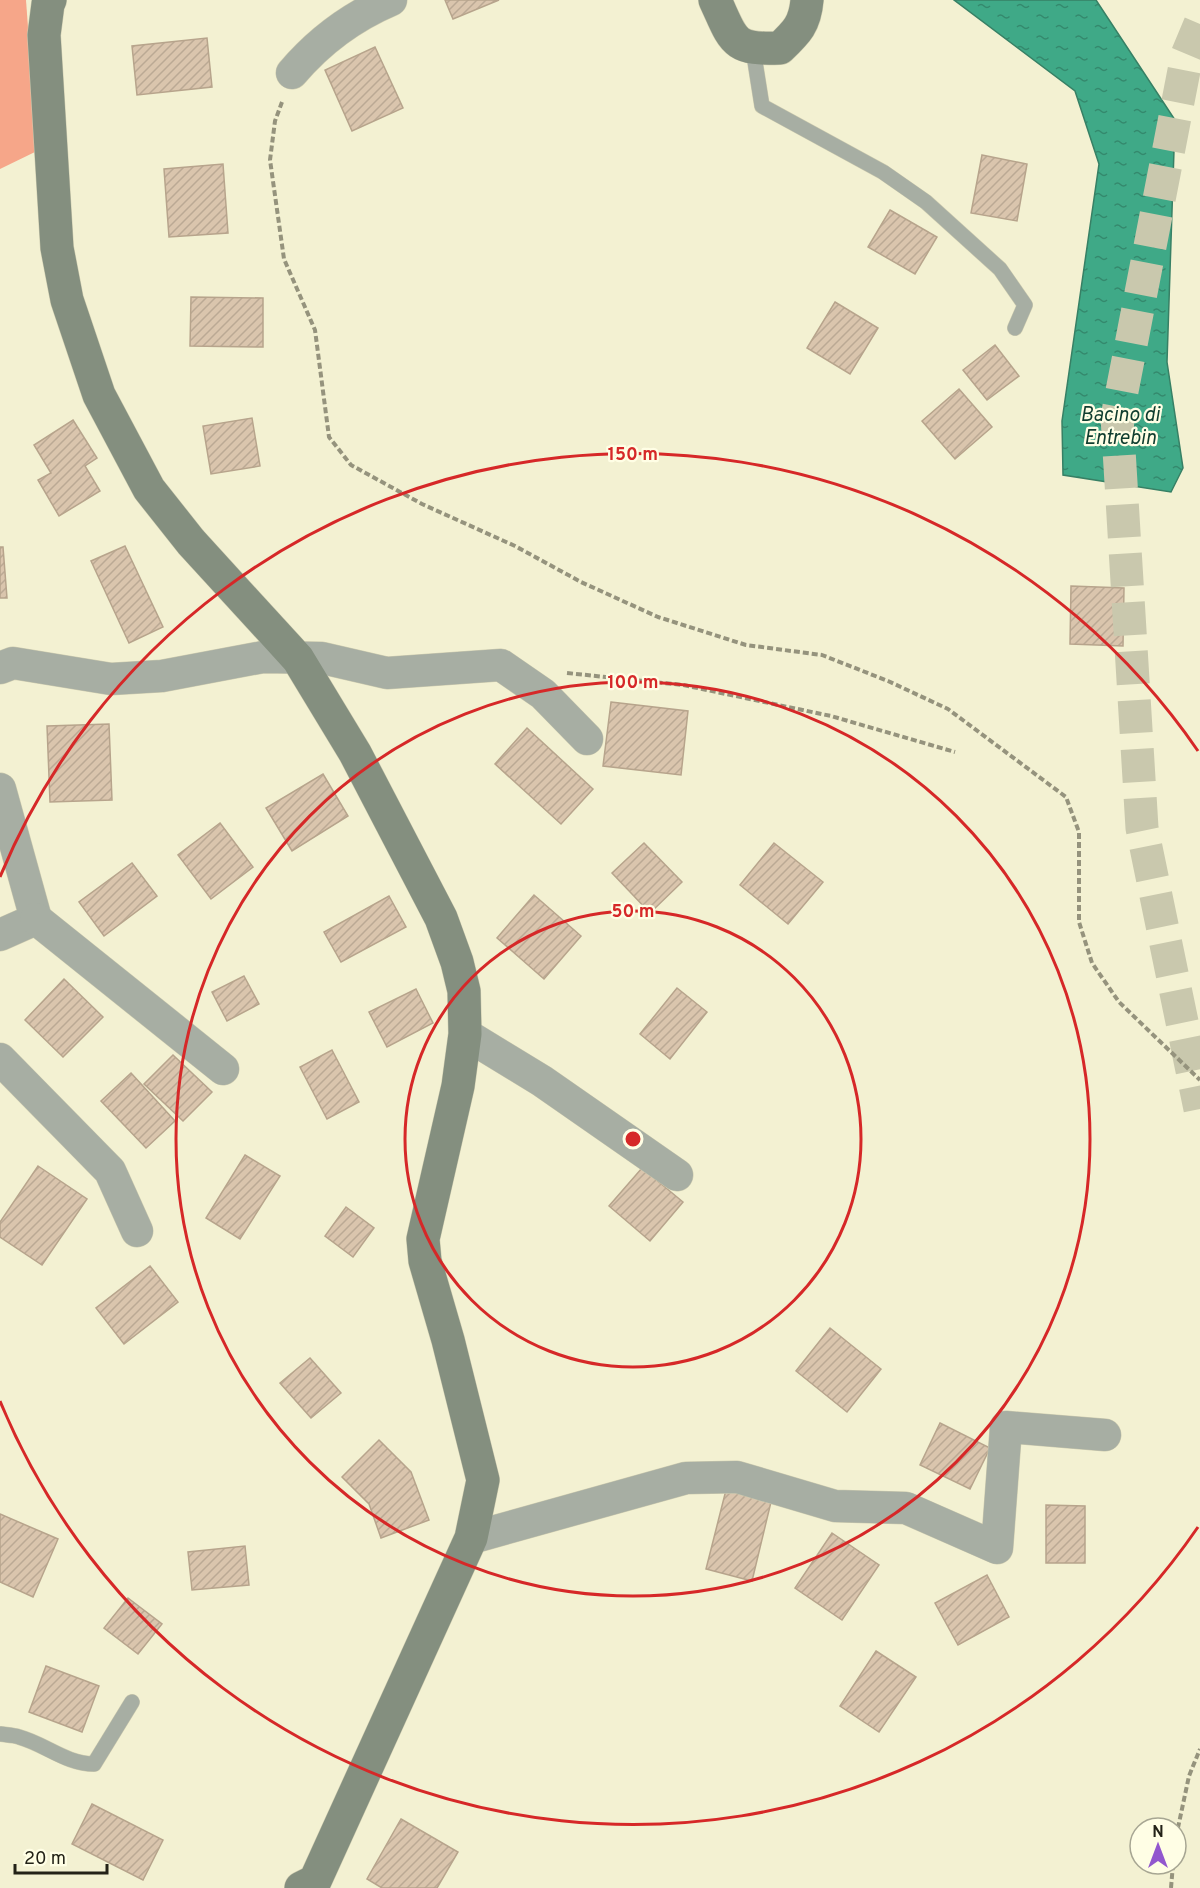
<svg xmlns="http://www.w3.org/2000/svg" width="1200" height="1888" font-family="Overpass,sans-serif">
<defs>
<pattern id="water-ripples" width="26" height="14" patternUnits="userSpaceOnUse" patternTransform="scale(1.5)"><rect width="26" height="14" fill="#3fa987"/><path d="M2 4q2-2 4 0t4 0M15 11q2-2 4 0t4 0" fill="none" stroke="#34896d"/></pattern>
<pattern id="building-hatch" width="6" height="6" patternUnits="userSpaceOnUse" patternTransform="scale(1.5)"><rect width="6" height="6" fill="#dac5ad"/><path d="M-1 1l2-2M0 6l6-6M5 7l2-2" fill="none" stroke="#bba994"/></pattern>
</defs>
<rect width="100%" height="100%" fill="#f3f1d2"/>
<path fill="#f6a689" d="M0 0H26L37 151 0 169Z"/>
<path fill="url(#water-ripples)" stroke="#378065" stroke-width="1.5" d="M954 0H1096L1175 120 1167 362 1183 468 1171 492 1063 475 1062 421 1099 164 1075 91Z"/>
<g fill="url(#building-hatch)" stroke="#b7a48c" stroke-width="1.5">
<path d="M445 0H499L453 19Z"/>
<path d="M207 38 212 87 137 95 132 46Z"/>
<path d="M375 47 403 108 352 131 325 70Z"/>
<path d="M982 155 1027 164 1017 221 971 213Z"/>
<path d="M223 164 228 233 169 237 164 169Z"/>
<path d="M890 210 937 237 915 274 868 247Z"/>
<path d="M191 297 263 298V347L190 346Z"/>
<path d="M835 302 878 328 850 374 807 348Z"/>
<path d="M995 345 1019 376 987 400 963 370Z"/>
<path d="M959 389 992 427 955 459 922 421Z"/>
<path d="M252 418 260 466 211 474 203 426Z"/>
<path d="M73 420 97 458 85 466 100 491 59 516 38 480 51 473 34 445Z"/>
<path d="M125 546 163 627 129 643 91 561Z"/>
<path d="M0 547H3L7 598H0Z"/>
<path d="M1071 586 1124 588 1123 646 1070 644Z"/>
<path d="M611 702 688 711 681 775 603 766Z"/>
<path d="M109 724 112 800 50 802 47 726Z"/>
<path d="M527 728 593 789 561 824 495 764Z"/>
<path d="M323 774 348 816 292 851 266 808Z"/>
<path d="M220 823 253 867 211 899 178 855Z"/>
<path d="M644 843 682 882 650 913 612 873Z"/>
<path d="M774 843 823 882 788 924 740 885Z"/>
<path d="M132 863 157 896 104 936 79 902Z"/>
<path d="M534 895 581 936 544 979 497 938Z"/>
<path d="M389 896 406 927 341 962 324 932Z"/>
<path d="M244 976 259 1004 227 1021 212 992Z"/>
<path d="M64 979 103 1017 63 1057 25 1020Z"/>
<path d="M677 988 707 1012 670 1059 640 1034Z"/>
<path d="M416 989 433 1023 387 1047 369 1012Z"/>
<path d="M332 1050 359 1102 327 1119 300 1067Z"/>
<path d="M173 1055 212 1092 183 1121 144 1084Z"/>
<path d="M131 1073 175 1121 146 1148 101 1101Z"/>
<path d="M245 1155 280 1176 240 1239 206 1218Z"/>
<path d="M38 1166 87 1199 42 1265 0 1237V1222Z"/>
<path d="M642 1168 683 1202 650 1241 609 1206Z"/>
<path d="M346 1207 374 1228 353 1257 325 1236Z"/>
<path d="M150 1266 178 1302 124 1344 96 1308Z"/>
<path d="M830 1328 881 1369 847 1412 796 1371Z"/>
<path d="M310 1358 341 1393 311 1418 280 1383Z"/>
<path d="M940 1423 990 1448 970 1489 920 1465Z"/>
<path d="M379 1440 411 1472 429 1520 381 1538 369 1504 342 1477Z"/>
<path d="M726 1490 771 1502 752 1581 706 1569Z"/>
<path d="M1046 1505 1085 1506V1563H1046Z"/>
<path d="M0 1514 58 1539 33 1597 0 1582Z"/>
<path d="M832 1533 879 1565 842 1620 795 1588Z"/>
<path d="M245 1546 249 1585 192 1590 188 1552Z"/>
<path d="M987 1575 1009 1617 958 1645 935 1603Z"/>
<path d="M128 1598 162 1624 138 1654 104 1628Z"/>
<path d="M876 1651 916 1677 879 1732 840 1706Z"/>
<path d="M46 1666 99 1686 82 1732 29 1712Z"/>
<path d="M92 1804 163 1840 143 1880 72 1844Z"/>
<path d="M401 1819 458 1852 437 1888H382L367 1879Z"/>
</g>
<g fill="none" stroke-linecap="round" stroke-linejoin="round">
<path stroke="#c9c8ad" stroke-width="33" stroke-dasharray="33 16" stroke-linecap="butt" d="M1200 24 1187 55 1117 417 1142 828 1200 1109"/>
<g stroke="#ceccb0" stroke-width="16">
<g id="lane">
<path d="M753 49 762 106 883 172 926 202 1000 269 1025 305 1015 328"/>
<path d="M0 1734C6 1735 13 1735 19 1737 45 1744 66 1764 94 1764L132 1702"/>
</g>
</g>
<g stroke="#ceccb0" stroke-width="33">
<g id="street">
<path d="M292 73C320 40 351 17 391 0"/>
<path d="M0 668 13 663 111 679 162 676 263 657 322 658 387 673 501 665 543 694 587 739"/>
<path d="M0 789 36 919 0 935"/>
<path d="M36 919 223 1069"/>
<path d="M465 1034 542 1081 677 1175"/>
<path d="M0 1059 110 1171 137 1231"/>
<path d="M471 1538 686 1478 737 1477 835 1506 906 1508 997 1548 1006 1427 1105 1435"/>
</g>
</g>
<g stroke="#ceccb0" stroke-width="34">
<g id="secondary">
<path d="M50 0 48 4 44 35 57 248 67 300 99 395 149 489 191 542 298 659 355 753 441 918 457 962 464 991 465 1034 458 1086 423 1239 425 1261 448 1340 483 1480 471 1538 315 1881 301 1888"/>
<path d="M715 0C734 41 732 50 780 48 797 32 805 24 807 0"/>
</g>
</g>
<g stroke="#95937d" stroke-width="4" stroke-dasharray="6 3" stroke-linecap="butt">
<path d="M282 102 275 121 270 160 284 259 315 330 329 437 351 465 422 504 515 546 581 582 658 617 746 645 822 655 888 681 948 709 1066 797 1079 832V922L1092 963 1119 1002 1200 1080"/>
<path d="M567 673 683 685 831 716 955 752"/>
<path d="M1176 1837 1189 1776 1200 1749"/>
<path d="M1171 1888 1173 1864"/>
</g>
<use href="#lane" stroke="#a7aea3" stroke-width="15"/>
<use href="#street" stroke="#a7aea3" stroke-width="32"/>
<use href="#secondary" stroke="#848f7f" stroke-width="33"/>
</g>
<g fill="none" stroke="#d62828" stroke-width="3">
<circle cx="633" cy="1139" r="228"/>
<circle cx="633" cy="1139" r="457"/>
<path d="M1198 1527A685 685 0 0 1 0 1401M0 877A685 685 0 0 1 1198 751"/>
</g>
<g text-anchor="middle" stroke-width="4.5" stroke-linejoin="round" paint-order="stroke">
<g font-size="20" font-style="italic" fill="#0f3d2f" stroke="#fffee5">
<text x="1120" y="421">Bacino di<tspan x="1120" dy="23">Entrebin</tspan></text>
</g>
</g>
<circle cx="633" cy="1139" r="9" fill="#d62828" stroke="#fffee5" stroke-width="3"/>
<g font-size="18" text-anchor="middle" font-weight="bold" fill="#d62828" stroke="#fffee5" stroke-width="4.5" stroke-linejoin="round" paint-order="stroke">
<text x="633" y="460">150 m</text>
<text x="633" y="688">100 m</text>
<text x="633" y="917">50 m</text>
</g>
<g transform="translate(1158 1846)"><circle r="28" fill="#fffee5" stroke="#a7a693" stroke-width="1.5"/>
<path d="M0-4.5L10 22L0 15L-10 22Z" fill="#9257ce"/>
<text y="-9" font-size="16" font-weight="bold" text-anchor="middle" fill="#232217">N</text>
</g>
<path d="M15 1864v9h92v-9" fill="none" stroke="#232217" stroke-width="3"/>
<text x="24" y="1864" font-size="18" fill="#232217" stroke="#fffee5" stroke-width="4.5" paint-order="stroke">20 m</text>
</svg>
